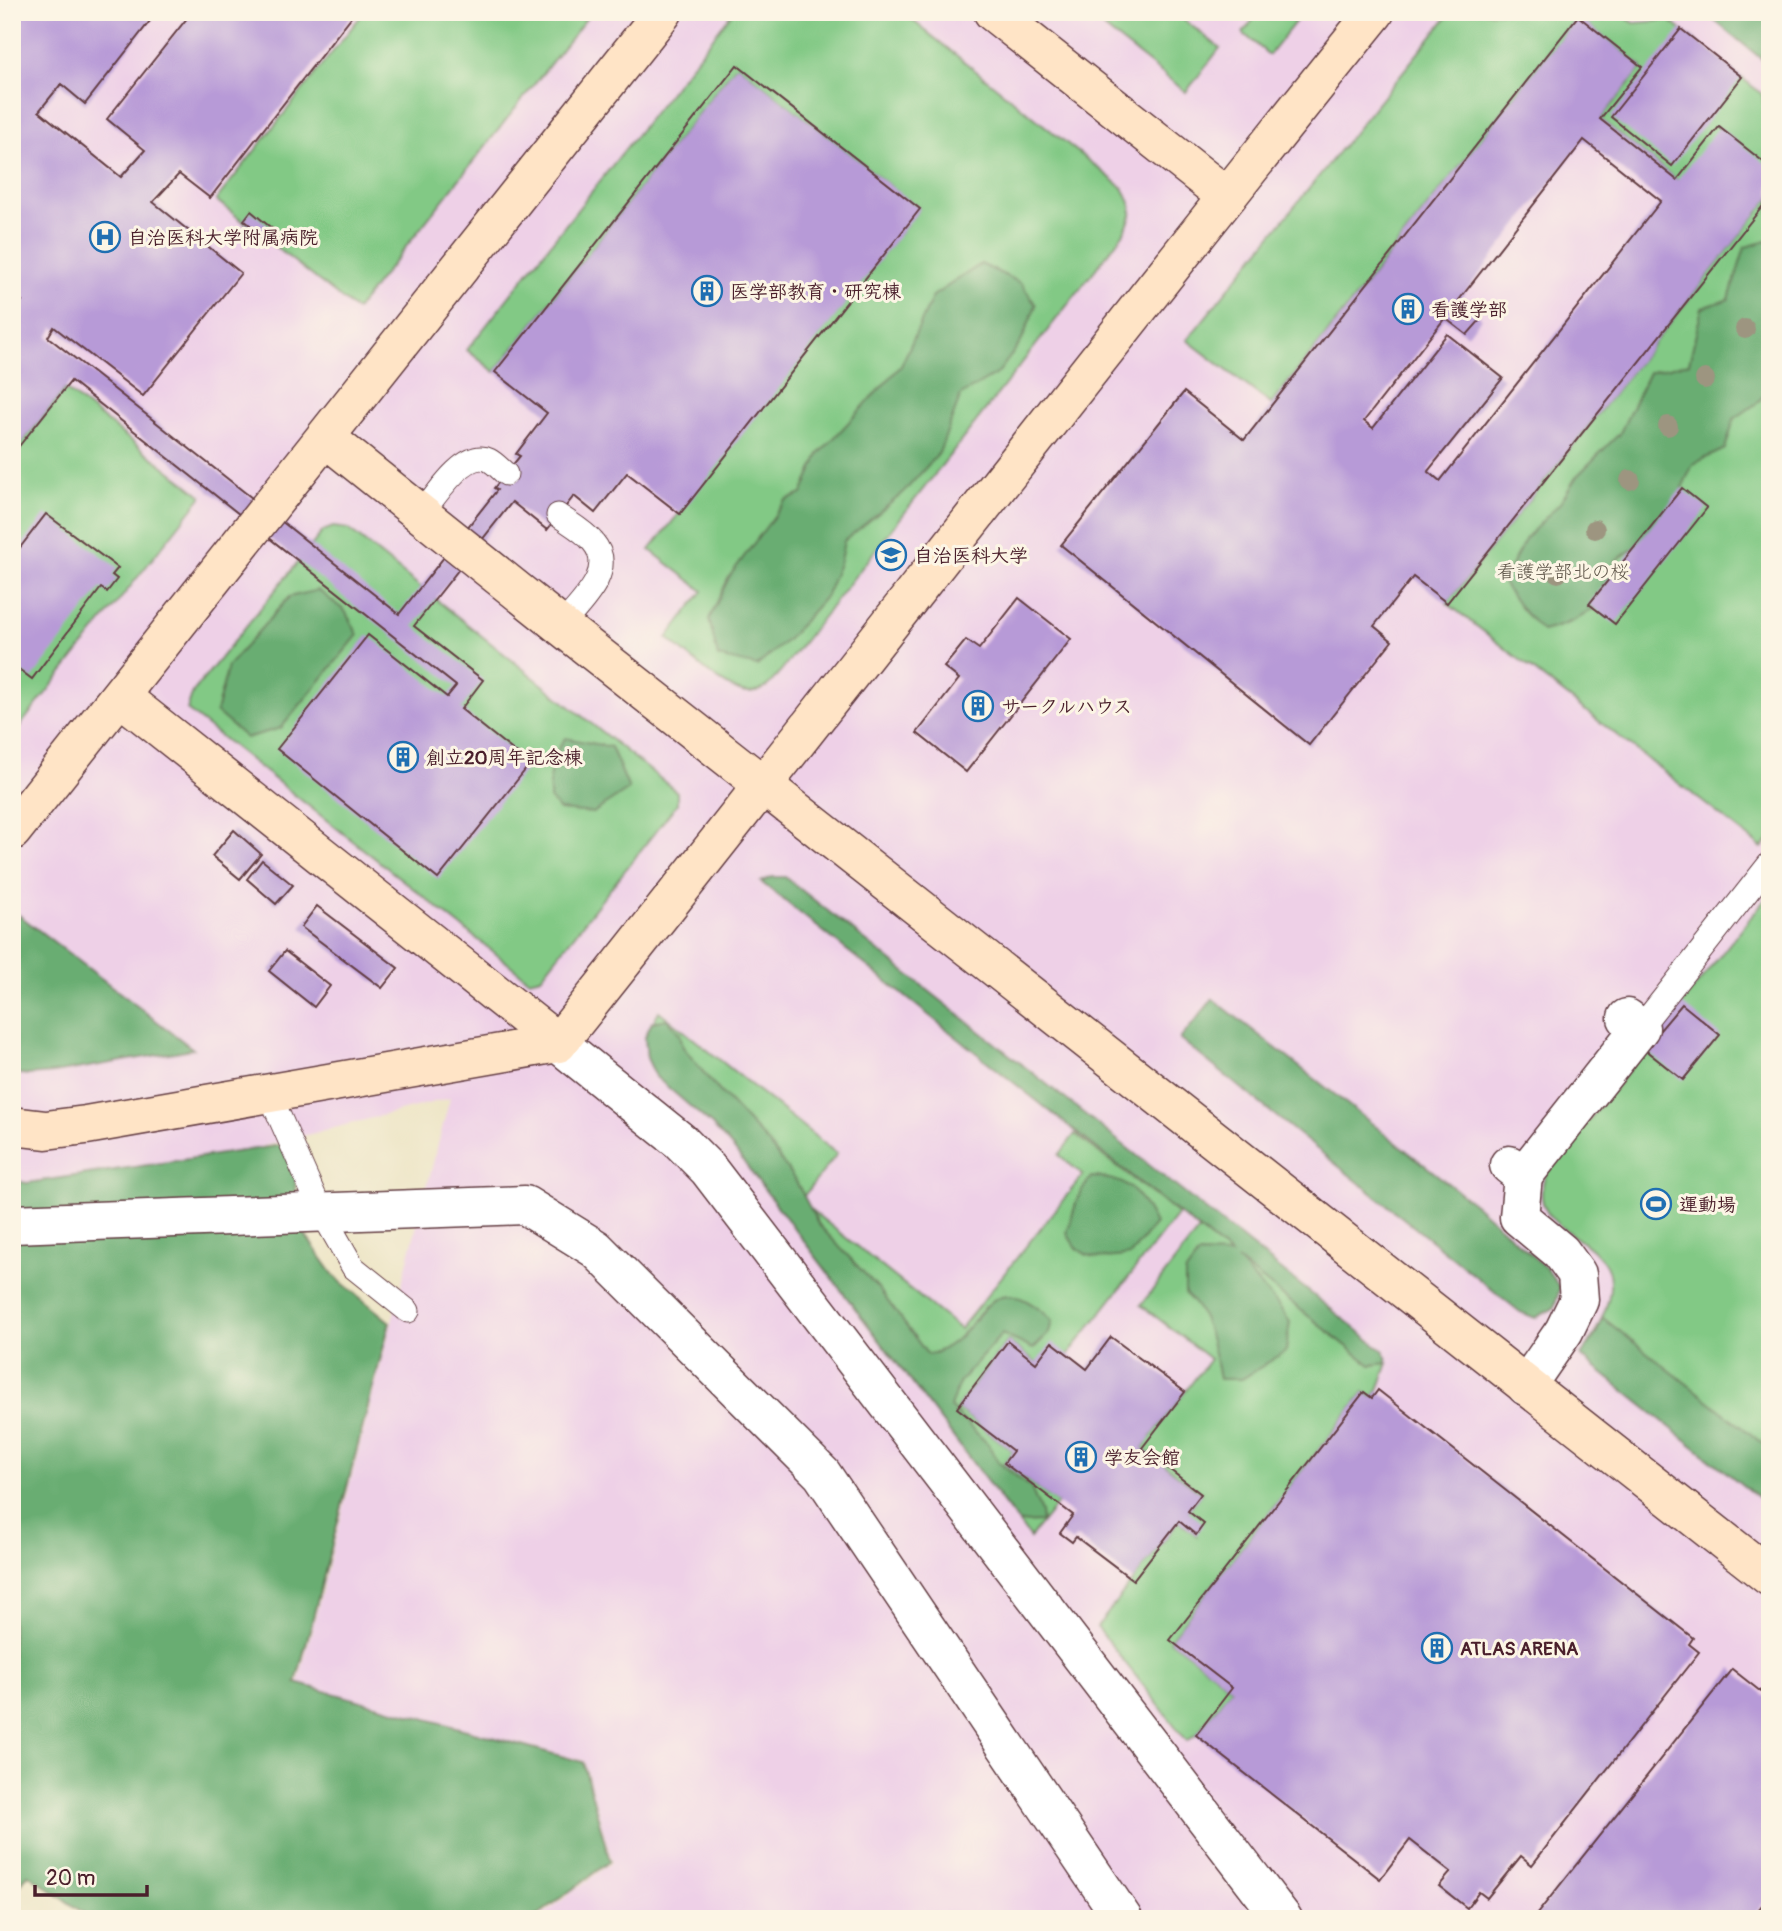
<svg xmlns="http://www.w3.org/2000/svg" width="1782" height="1931" font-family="Pangolin,'Klee One',sans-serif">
<rect width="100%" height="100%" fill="#fcf5e5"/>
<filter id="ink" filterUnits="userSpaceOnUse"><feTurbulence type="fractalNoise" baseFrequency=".0143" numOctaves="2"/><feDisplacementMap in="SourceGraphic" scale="14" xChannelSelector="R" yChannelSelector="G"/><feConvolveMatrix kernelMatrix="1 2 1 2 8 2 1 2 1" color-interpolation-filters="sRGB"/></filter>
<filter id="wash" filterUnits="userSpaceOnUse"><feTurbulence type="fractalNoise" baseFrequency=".00686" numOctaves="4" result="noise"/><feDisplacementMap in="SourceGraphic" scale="28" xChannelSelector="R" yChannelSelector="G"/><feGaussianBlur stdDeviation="1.57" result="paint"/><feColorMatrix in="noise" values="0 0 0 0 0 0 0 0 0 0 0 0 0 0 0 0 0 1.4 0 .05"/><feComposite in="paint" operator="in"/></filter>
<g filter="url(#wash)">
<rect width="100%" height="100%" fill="#eee6c8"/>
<path fill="#eed0e7" d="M12 12H1770V1919H537L612 1862 584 1761 298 1683 450 1098 40 1204 12 1206Z"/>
<g fill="#82c985" stroke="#667458" stroke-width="2">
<path d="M364 12H585L589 15 356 310 216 200Z"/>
<path d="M733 12H902L1123 188C1135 208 1134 214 1123 234L780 672C772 682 764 693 749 693 727 693 685 652 667 638L703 591 650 550 919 209 737 65 495 372 467 350Z"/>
<path d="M1084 12H1174L1220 48 1186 92Z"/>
<path d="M1259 12H1303L1269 55 1243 33Z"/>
<path d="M1451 12H1620L1634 23 1669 20 1762 94 1770 136V167L1677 180 1600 119 1642 67 1578 17 1271 404 1187 340Z"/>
<path d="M1770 197V839L1762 848 1447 603Z"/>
<path d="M65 389 202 496 12 736V455Z"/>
<path d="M333 527 348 529 677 792V804L541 977 529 980 187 710 193 692 323 531Z"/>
<path d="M1770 893V1507L1581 1356C1596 1334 1623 1287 1603 1261 1580 1231 1526 1223 1546 1174Z"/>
<path d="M659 1011 837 1154 800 1201 960 1329 1083 1175 1059 1155 1075 1134 1178 1214 1068 1355 1036 1363 1008 1341 957 1408 1013 1451 1004 1463 1058 1503 1030 1538 733 1148 712 1125 656 1077 647 1058 645 1037Z"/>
<path d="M1199 1230 1371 1365 1388 1363 1378 1390 1372 1398 1364 1392 1170 1640 1232 1688 1196 1735 1187 1741 1097 1627 1179 1521 1196 1535 1188 1511 1201 1493 1142 1448 1210 1359 1141 1305Z"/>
</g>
<g fill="#69ad72" stroke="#5a664e" stroke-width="2">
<path d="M1704 12H1770V66Z"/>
<path d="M1770 240V388L1757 403 1734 419 1725 449 1693 464 1682 488 1670 524 1615 561 1609 597C1585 616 1572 624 1542 631L1522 610 1502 582 1526 538 1560 503 1577 476 1620 433 1649 372 1689 363 1702 308 1729 299 1745 247Z"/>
<path d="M981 264 1021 283 1036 305 1021 342 998 373 961 395 939 453 902 494 844 541 840 561 826 596 788 639 757 666 718 657 709 619 729 577 786 500 802 494 819 454 901 366 933 296Z"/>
<path d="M318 590 345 611 358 635 281 728 246 738 216 712 228 666 289 597Z"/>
<path d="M565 738 611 747 629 789 593 813 559 810 550 799V762Z"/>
<path d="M772 877H785L1384 1351 1388 1363 1371 1365 1237 1260 1278 1305 1290 1322 1286 1351 1242 1379H1219C1213 1349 1209 1314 1185 1294V1273L1199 1254 1231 1255 761 882Z"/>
<path d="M19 915 193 1049 54 1073 29 1075 12 1073V924Z"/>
<path d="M1213 999 1477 1206 1547 1269 1560 1288 1554 1308 1535 1318 1520 1312 1180 1039Z"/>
<path d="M667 1019 680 1034 683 1047 712 1083 768 1143 797 1183 819 1225 878 1288 928 1355C988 1339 981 1254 1052 1320L1049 1333 1033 1349 1002 1334 960 1381 950 1407 988 1444 998 1462 1031 1488 1041 1512 1042 1522 1019 1523 733 1148 712 1125 656 1077 647 1058 645 1037 652 1022Z"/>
<path d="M295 1143 296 1222 335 1277 390 1322 296 1683 583 1762 610 1861 533 1919H92L28 1874 12 1897V1180L27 1183Z"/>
<path d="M1091 1177C1129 1178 1138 1191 1155 1224L1130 1255C1101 1260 1081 1262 1067 1233L1078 1197Z"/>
<path d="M1603 1318 1770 1449V1507L1581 1356 1596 1334Z"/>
</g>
<g id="blocks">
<g fill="#b79ad7" fill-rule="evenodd">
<path d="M12 12H157L85 104 61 84 39 111 121 177 145 150 107 119 192 12H355L210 198 179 174 153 202 241 273 143 396 54 327 48 337 399 614 497 490 494 488 520 456 516 454 547 413 495 372 737 65 920 209 680 514 627 473 595 513 574 496 547 530 512 502 414 626 483 680 461 709 530 764 438 879 277 749 368 635 447 697 456 686 71 381 12 455V313L22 301 12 293Z"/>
<path d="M1578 16 1642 67 1600 119 1677 180 1719 127 1770 167V197L1447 603 1413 577 1374 626 1392 641 1309 745 1061 545 1184 392 1244 440ZM1584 140 1661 201 1440 481 1428 471 1503 378 1447 334 1373 428 1364 421 1445 318 1467 335 1482 318 1459 300Z"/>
<path d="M1681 29 1742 77 1672 166 1611 117Z"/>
<path d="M251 211 276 232 269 241 244 220Z"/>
<path d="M1682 488 1707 508 1615 624 1589 604Z"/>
<path d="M46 514 118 568 112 575 117 579 107 592 101 588 32 679 12 664V558Z"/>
<path d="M1019 598 1071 639 966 772 917 733 959 679 944 667 966 640 979 649Z"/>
<path d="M234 830 261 854 240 879 212 856Z"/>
<path d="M262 860 293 885 276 904 247 879Z"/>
<path d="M317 906 398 968 382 988 301 927Z"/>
<path d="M285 951 330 986 314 1007 269 971Z"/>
<path d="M1682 1004 1720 1035 1683 1080 1644 1049Z"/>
<path d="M1111 1337 1185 1392 1142 1448 1201 1494 1188 1511 1204 1524 1196 1535 1179 1521 1133 1580 1076 1537 1072 1542 1060 1533 1073 1515 1004 1463 1013 1451 957 1408 1008 1341 1036 1363 1052 1342 1087 1369Z"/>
<path d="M1378 1390 1693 1638 1689 1644 1699 1652 1532 1865 1521 1856 1487 1898 1479 1892 1467 1908 1439 1886 1451 1872 1410 1840 1380 1879 1196 1735 1232 1688 1170 1640 1364 1392 1372 1398Z"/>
<path d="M1732 1669 1770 1699V1895L1751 1919H1533Z"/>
</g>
</g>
</g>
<g filter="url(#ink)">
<use href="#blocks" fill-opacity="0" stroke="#633d43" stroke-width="2"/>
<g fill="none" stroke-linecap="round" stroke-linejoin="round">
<g stroke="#633d43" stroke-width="25">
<g id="lane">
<path d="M421 515C434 498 465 448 489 460 495 463 501 470 506 474"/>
<path d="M558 515C569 523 584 531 593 542 618 571 579 604 561 626"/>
<path d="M1640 1028 1770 863"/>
<path d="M269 1093 321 1211 353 1267 408 1311"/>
</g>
</g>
<g stroke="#633d43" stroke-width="41">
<g id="street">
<path d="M558 1043 680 1141 708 1169 1283 1919"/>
<path d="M1509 1165 1523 1176 1519 1217 1561 1252 1577 1274 1579 1300 1564 1331 1526 1386"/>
<path d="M1523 1176 1640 1028 1627 1018"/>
<path d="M12 1224 525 1205 596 1249 822 1474 1123 1919"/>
</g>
</g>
<g stroke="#633d43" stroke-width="41">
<g id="secondary">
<path d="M993 12 1226 196"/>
<path d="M326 438 561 626 1770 1577"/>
<path d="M120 696 558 1043"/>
<path d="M12 831 663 12"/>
<path d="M12 1126 46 1130 86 1125 558 1043C832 701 1099 353 1375 12"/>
</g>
</g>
<use href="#lane" stroke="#fff" stroke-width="23"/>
<use href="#street" stroke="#fff" stroke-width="38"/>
<use href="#secondary" stroke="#ffe4c6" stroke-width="38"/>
</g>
<g fill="#9d9580">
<circle cx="1745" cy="329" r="10"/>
<circle cx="1705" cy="379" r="10"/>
<circle cx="1668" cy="426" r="10"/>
<circle cx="1630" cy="480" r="10"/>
<circle cx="1595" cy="529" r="10"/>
<circle cx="1558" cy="573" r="10"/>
</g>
</g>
<defs>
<g id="hospital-ring" transform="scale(1.575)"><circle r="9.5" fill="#fcf5e5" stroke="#1f6fb2" stroke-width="1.5"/><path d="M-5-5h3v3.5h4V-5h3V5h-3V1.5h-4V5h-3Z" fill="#1f6fb2"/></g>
<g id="building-ring" transform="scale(1.575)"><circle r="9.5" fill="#fcf5e5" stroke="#1f6fb2" stroke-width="1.5"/><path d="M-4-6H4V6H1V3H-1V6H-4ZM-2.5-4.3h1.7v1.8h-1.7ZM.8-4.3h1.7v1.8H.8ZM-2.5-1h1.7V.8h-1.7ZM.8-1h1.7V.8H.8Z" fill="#1f6fb2"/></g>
<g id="university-ring" transform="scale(1.575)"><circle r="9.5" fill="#fcf5e5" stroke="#1f6fb2" stroke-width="1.5"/><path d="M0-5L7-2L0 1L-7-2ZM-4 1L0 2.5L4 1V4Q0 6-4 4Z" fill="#1f6fb2"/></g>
<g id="stadium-ring" transform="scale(1.575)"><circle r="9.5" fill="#fcf5e5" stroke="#1f6fb2" stroke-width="1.5"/><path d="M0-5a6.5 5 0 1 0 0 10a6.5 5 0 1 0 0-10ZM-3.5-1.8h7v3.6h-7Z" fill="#1f6fb2"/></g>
</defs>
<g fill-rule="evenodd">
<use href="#hospital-ring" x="105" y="237"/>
<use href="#building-ring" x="707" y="291"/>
<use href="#building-ring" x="1408" y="309"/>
<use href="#university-ring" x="891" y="555"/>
<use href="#building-ring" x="978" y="706"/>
<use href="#building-ring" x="403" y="757"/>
<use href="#stadium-ring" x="1656" y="1204"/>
<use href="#building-ring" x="1081" y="1457"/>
<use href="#building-ring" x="1437" y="1648"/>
</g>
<g text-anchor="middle" stroke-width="6" stroke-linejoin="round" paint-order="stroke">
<g font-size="19" font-weight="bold" fill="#4a1f2b" stroke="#fcf5e5" text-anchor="start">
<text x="128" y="244">自治医科大学附属病院</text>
<text x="730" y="298">医学部教育・研究棟</text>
<text x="1431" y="316">看護学部</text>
<text x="914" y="562">自治医科大学</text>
<text x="1001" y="713">サークルハウス</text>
<text x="426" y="764">創立20周年記念棟</text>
<text x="1679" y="1211">運動場</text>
<text x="1104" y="1464">学友会館</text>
<text x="1460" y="1655">ATLAS ARENA</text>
</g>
<g font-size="19" fill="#5b5246" stroke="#fcf5e5">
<text x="1563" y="578">看護学部北の桜</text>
</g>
</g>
<rect width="1782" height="1931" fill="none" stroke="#fcf5e5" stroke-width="42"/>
<path d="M35 1885v10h112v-10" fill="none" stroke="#4a1f2b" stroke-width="3.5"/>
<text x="46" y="1885" font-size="21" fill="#4a1f2b" stroke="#fcf5e5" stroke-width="5" paint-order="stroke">20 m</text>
</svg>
